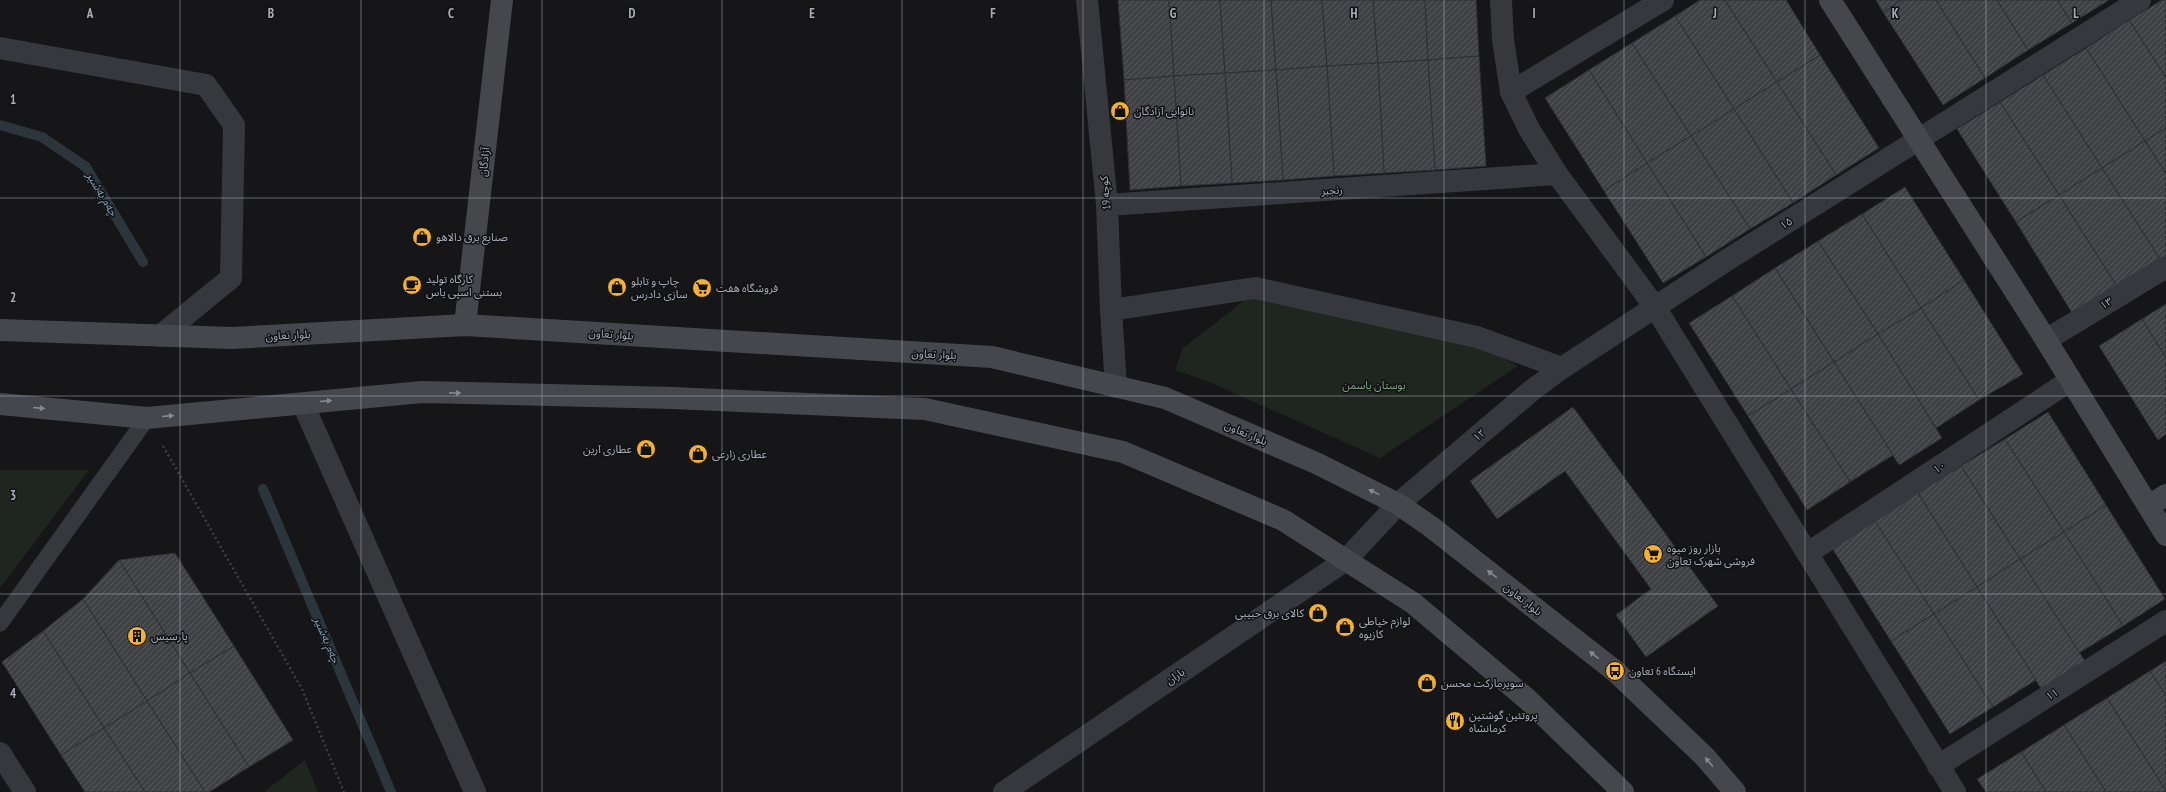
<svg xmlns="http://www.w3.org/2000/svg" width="2166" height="792" font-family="'PT Sans Narrow','Noto Sans Arabic',sans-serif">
<defs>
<pattern id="building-hatch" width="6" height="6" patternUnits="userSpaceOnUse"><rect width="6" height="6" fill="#404145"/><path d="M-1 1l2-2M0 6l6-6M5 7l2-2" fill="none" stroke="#595a5e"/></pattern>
</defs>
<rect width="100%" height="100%" fill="#161618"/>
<g fill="#1e261f">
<path d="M1254 293 1470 340 1518 366 1380 458 1207 381 1175 370 1183 348Z"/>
<path d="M0 470H89L0 588Z"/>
<path d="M305 760 318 792H264Z"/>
</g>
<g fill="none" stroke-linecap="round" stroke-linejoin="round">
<g stroke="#2c353c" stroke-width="10">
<path d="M0 125 42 137 86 167 143 262"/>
<path d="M263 489 391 792"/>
</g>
</g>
<g fill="url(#building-hatch)" stroke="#303034">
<path d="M1118 0H1169L1174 76 1124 80Z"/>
<path d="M1169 0H1220L1225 73 1174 76Z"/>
<path d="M1220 0H1271L1276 70 1225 73Z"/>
<path d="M1271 0H1322L1327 66 1276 70Z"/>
<path d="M1322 0H1373L1378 63 1327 66Z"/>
<path d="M1373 0H1425L1428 60 1378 63Z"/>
<path d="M1425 0H1476L1479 56 1428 60Z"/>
<path d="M1700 0H1725L1777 82 1734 109 1675 16Z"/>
<path d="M1725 0H1786L1820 55 1777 82Z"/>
<path d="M1876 0H1902L1883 12Z"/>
<path d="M1902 0H1936L1985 78 1943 105 1883 12Z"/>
<path d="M1936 0H1997L2028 50 1985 78Z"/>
<path d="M1997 0H2057L2072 23 2028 50Z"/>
<path d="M2057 0H2109L2072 23Z"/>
<path d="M2162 0H2166V78L2129 20Z"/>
<path d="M1675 16 1734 109 1691 136 1632 43Z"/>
<path d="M2129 20 2166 78V128L2145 141 2086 48Z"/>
<path d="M1632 43 1691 136 1647 163 1589 70Z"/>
<path d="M2086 48 2145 141 2102 168 2043 75Z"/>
<path d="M1820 55 1879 148 1836 175 1777 82Z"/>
<path d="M1479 56 1486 166 1435 170 1428 60Z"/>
<path d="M1428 60 1435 170 1384 173 1378 63Z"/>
<path d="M1378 63 1384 173 1334 176 1327 66Z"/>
<path d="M1327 66 1334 176 1283 180 1276 70Z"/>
<path d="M1276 70 1283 180 1232 183 1225 73Z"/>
<path d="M1589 70 1647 163 1604 191 1545 98Z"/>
<path d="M1225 73 1232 183 1181 186 1174 76Z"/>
<path d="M2043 75 2102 168 2059 195 2000 102Z"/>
<path d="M1174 76 1181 186 1130 190 1124 80Z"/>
<path d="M1777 82 1836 175 1793 203 1734 109Z"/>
<path d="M2000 102 2059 195 2016 222 1957 129Z"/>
<path d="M1734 109 1793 203 1750 229 1691 136Z"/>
<path d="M2166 128V174L2145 141Z"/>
<path d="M1691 136 1750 229 1706 257 1647 163Z"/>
<path d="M2145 141 2166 174V258L2161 261 2102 168Z"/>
<path d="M1647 163 1706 257 1663 283 1604 191Z"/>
<path d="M2102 168 2161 261 2118 288 2059 195Z"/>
<path d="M1905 187 1964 280 1921 308 1862 214Z"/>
<path d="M2059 195 2118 288 2074 316 2016 222Z"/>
<path d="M1862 214 1921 308 1878 334 1818 241Z"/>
<path d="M1818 241 1878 334 1834 362 1775 268Z"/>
<path d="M1775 268 1834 362 1791 389 1732 296Z"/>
<path d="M1964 280 2023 374 1979 400 1921 308Z"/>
<path d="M1732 296 1791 389 1748 416 1689 323Z"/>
<path d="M2166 304V358L2142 319Z"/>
<path d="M1921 308 1979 400 1936 428 1878 334Z"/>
<path d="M2142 319 2166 358V434L2158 440 2099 346Z"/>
<path d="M1878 334 1942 438 1899 465 1834 362Z"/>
<path d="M1834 362 1893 455 1850 482 1791 389Z"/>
<path d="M1791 389 1850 482 1807 510 1748 416Z"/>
<path d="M1573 407 1718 606 1646 657 1616 615 1651 589 1565 471 1497 519 1470 481Z"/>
<path d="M2048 412 2106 505 2064 532 2005 439Z"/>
<path d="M2005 439 2064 532 2020 559 1961 466Z"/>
<path d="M1961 466 2020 559 1977 587 1918 493Z"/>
<path d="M1918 493 1977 587 1934 614 1875 521Z"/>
<path d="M2106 505 2165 599 2123 626 2064 532Z"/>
<path d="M1875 521 1934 614 1891 641 1832 548Z"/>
<path d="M2064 532 2123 626 2079 653 2020 559Z"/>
<path d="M175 553 234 646 190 673 119 560Z"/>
<path d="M2020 559 2086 663 2042 690 1977 587Z"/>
<path d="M119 560 190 673 147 701 83 599Z"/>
<path d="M1977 587 2036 680 1993 707 1934 614Z"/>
<path d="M83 599 147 701 104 728 43 631Z"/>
<path d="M1934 614 1993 707 1950 734 1891 641Z"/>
<path d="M43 631 104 728 61 755 2 662Z"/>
<path d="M234 646 293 740 249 767 190 673Z"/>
<path d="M2166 661V696L2150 671Z"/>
<path d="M2150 671 2166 696V791L2107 698Z"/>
<path d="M190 673 249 767 209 792H205L147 701Z"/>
<path d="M2107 698 2166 791 2164 792H2106L2064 725Z"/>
<path d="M147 701 205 792H145L104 728Z"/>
<path d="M2064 725 2106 792H2046L2021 752Z"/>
<path d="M104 728 145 792H85L61 755Z"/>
<path d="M2021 752 2046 792H1986L1977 779Z"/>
</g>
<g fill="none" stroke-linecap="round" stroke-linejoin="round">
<path stroke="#3d3f44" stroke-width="2.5" stroke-dasharray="2 3" stroke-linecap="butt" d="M163 446 302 689 344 792"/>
<path stroke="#37383d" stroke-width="17" d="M0 623 147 418"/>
<g stroke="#37383d" stroke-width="22">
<path d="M1087 0 1107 205 1111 310 1116 387"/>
<path d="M1501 0 1503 40 1511 92 1529 129 1557 174 1655 307 1955 792"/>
<path d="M0 48 206 85 234 125 231 278 160 336"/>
<path d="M1511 92 1663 0"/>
<path d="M1107 205 1557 174"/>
<path d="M1111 310 1255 288 1477 337 1562 368"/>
<path d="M2046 340 2166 267"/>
<path d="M303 404 475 792"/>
<path d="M1808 553 2071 380"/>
<path d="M0 753 25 792"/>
<path d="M1938 766 2166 621"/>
<path d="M1004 792 1346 560 1398 504 1531 391 1562 368 1727 260 2140 0"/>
</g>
<g stroke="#45474d" stroke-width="22">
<path d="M1830 0 2046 340 2166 535"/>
<path d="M465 325 502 0"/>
<path d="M0 330 232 338 465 325 992 357 1165 398 1316 463 1398 504 1430 526 1615 671 1705 757 1735 792"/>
<path d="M0 404 147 418 422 392 673 398 925 409 1123 452 1283 520 1413 603 1527 699 1623 792"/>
<path d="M2149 506 2166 495"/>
</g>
</g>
<defs><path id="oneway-solid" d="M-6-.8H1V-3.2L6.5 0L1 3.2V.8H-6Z"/></defs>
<g fill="#858993">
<use href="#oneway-solid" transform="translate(455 393) rotate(1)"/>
<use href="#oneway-solid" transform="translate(326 401) rotate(-5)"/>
<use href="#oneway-solid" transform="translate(39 408) rotate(5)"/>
<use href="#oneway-solid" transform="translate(168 416) rotate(-5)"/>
<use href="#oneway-solid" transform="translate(1374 492) rotate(-154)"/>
<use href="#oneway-solid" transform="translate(1492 574) rotate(-142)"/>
<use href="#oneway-solid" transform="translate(1594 655) rotate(-142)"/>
<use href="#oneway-solid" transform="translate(1709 762) rotate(-131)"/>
</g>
<path fill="none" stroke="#a8adb8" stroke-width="1" stroke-opacity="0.55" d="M180 0V792M361 0V792M542 0V792M722 0V792M902 0V792M1083 0V792M1264 0V792M1444 0V792M1624 0V792M1805 0V792M1986 0V792M0 198H2166M0 396H2166M0 594H2166"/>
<defs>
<g id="shop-disc" transform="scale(1)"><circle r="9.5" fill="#f2b134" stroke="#111113"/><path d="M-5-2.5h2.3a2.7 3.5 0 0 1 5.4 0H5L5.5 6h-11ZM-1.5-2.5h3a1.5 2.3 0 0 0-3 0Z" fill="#111"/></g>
<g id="cafe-disc" transform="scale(1)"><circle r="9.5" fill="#f2b134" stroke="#111113"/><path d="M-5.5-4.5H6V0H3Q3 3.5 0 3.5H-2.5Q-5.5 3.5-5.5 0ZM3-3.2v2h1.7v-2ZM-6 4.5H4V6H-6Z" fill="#111"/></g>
<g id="supermarket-disc" transform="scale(1)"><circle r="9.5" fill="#f2b134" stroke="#111113"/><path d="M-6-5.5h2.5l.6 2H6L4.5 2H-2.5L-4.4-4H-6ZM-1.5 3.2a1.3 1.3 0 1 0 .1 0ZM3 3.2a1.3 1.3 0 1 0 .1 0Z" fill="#111"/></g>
<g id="building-disc" transform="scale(1)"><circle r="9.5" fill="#f2b134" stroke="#111113"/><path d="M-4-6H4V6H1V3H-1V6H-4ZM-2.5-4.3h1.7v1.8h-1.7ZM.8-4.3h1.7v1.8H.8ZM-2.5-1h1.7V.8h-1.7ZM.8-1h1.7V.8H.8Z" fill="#111"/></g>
<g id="bus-disc" transform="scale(1)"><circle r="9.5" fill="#f2b134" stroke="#111113"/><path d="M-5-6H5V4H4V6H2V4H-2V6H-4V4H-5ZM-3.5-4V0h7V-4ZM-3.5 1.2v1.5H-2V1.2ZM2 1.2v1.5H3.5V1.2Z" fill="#111"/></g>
<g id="restaurant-disc" transform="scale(1)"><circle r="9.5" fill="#f2b134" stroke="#111113"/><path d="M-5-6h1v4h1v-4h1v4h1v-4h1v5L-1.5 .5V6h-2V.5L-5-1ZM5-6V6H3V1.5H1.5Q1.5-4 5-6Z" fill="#111"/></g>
</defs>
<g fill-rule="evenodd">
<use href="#shop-disc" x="1120" y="111"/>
<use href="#shop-disc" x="422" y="237"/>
<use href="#cafe-disc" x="412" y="285"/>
<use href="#shop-disc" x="617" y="287"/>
<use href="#supermarket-disc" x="702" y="288"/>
<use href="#shop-disc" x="646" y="449"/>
<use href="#shop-disc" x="698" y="454"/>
<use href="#supermarket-disc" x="1653" y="554"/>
<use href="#shop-disc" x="1318" y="613"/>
<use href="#shop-disc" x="1345" y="627"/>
<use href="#building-disc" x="137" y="636"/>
<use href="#bus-disc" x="1615" y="671"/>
<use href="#shop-disc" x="1427" y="683"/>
<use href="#restaurant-disc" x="1455" y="721"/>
</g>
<g text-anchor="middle" stroke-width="3" stroke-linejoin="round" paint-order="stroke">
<g font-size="11" fill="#a8adb8" stroke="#111113" text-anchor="start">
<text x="1134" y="115">نانوایی آزادگان</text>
<text x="436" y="241">صنایع برق دالاهو</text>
<text x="426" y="283">کارگاه تولید<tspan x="426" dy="13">بستنی اسپی یاس</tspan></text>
<text x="631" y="285">چاپ و تابلو<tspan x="631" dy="13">سازی دادرس</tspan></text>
<text x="716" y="292">فروشگاه هفت</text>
<text x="632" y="453" text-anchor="end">عطاری آرین</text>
<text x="712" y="458">عطاری زارعی</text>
<text x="1667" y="552">بازار روز میوه<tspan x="1667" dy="13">فروشی شهرک تعاون</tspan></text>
<text x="1304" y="617" text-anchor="end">کالای برق حبیبی</text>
<text x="1359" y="625">لوازم خیاطی<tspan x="1359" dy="13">کازیوه</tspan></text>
<text x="151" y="640">پارسیس</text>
<text x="1629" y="675">ایستگاه 6 تعاون</text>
<text x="1441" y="687">سوپرمارکت محسن</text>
<text x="1469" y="719">پروتئین گوشتین<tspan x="1469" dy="13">کرمانشاه</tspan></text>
</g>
<g font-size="11" fill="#a8adb8" stroke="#111113">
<text transform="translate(484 162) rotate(-84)" y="4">آزادگان</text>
<text transform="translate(1332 190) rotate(-4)" y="4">رنجبر</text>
<text transform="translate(1105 193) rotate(-95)" y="4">کوچه 19</text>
<text transform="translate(1786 223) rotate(-32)" y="4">۱۵</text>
<text transform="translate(2106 303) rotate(-31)" y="4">۱۳</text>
<text transform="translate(611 334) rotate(4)" y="4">بلوار تعاون</text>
<text transform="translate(288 335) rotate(-3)" y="4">بلوار تعاون</text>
<text transform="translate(934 354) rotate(3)" y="4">بلوار تعاون</text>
<text transform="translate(1246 433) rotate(23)" y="4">بلوار تعاون</text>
<text transform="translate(1479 435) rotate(-40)" y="4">۱۲</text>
<text transform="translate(1939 467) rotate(-33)" y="4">۱۰</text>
<text transform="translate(1523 599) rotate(38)" y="4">بلوار تعاون</text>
<text transform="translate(1175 676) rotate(-34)" y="4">باران</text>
<text transform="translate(2052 694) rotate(-32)" y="4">۱۱</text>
</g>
<g font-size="11" fill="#7fa381" stroke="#111113">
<text x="1374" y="389">بوستان یاسمن</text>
</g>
<g font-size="12" font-style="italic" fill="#7f9bb3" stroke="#111113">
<text transform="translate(102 194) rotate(59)" y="4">چەم بەشیر</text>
<text transform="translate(327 640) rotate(67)" y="4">چەم بەشیر</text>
</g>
</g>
<g font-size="13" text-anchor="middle" font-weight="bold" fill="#a8adb8" stroke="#111113" stroke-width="3" stroke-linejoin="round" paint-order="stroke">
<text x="90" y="18">A</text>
<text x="271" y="18">B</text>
<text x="451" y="18">C</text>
<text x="632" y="18">D</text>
<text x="812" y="18">E</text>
<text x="993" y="18">F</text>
<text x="1173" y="18">G</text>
<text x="1354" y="18">H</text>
<text x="1534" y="18">I</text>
<text x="1715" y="18">J</text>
<text x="1895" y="18">K</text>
<text x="2076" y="18">L</text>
<text x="13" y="104">1</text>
<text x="13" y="302">2</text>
<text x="13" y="500">3</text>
<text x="13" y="698">4</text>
</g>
</svg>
